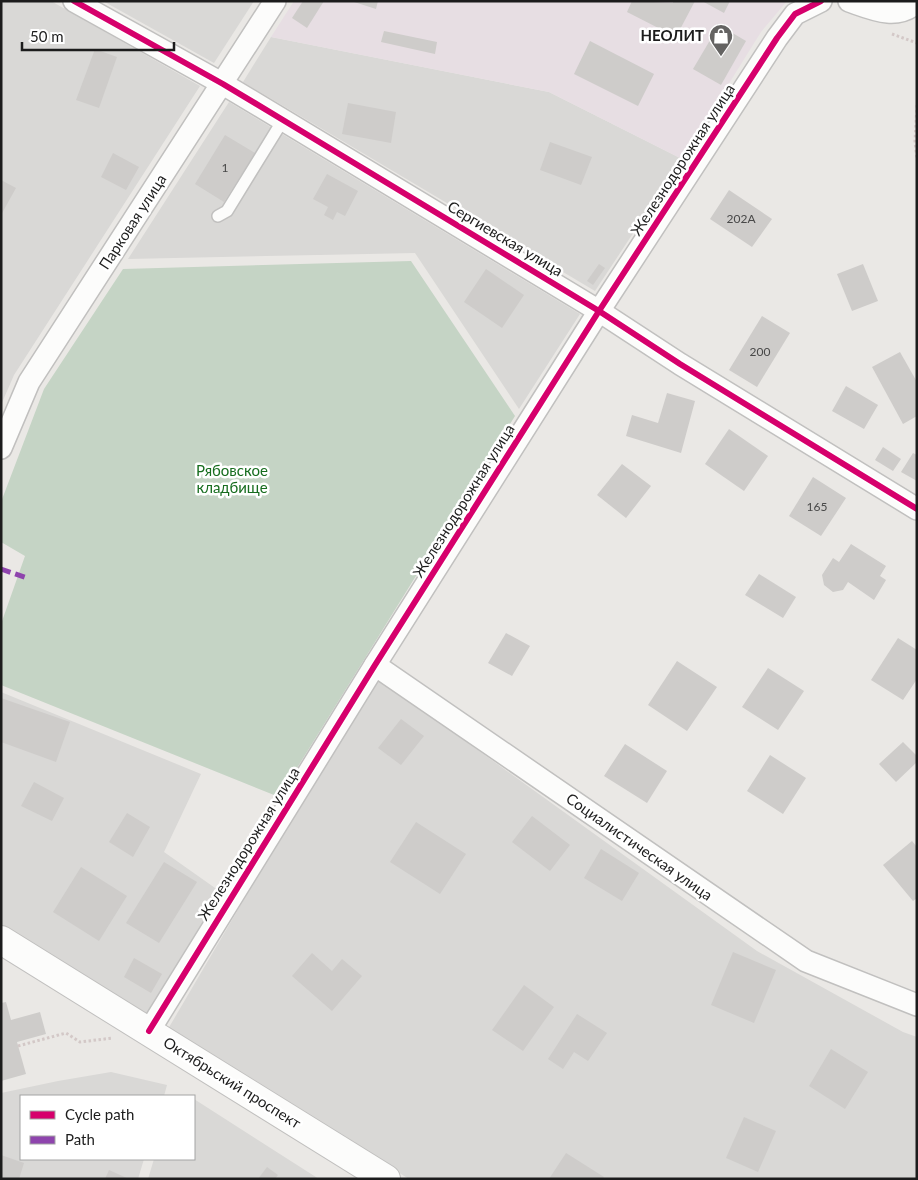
<svg xmlns="http://www.w3.org/2000/svg" width="918" height="1180" font-family="Lato,sans-serif">
<rect width="100%" height="100%" fill="#eae8e5"/>
<g fill="#d9d8d6">
<path d="M1 1H51L200 86 14 375 1 405Z"/>
<path d="M103 1H254L214 63Z"/>
<path d="M271 37 549 92 682 159 595 291 243 82Z"/>
<path d="M229 102 580 314 519 409 415 253 128 259Z"/>
<path d="M375 676 757 951 903 1032 917 1037V1179H409L168 1029Z"/>
<path d="M1 692 201 774 164 852 225 895 146 1020 1 926Z"/>
<path d="M111 1072 167 1085 164 1096H21V1159H144L138 1179H1V1093L58 1081Z"/>
<path d="M194 1099 319 1179H148L154 1159H194Z"/>
</g>
<path fill="#e7dee3" d="M294 1H787L761 32 682 159 549 92 271 37Z"/>
<path fill="#c5d4c5" d="M411 261 515 416 279 797 1 685V624L25 556 1 542V502L44 389 123 269Z"/>
<g fill="#ceccca">
<path d="M303 1H324L307 28 292 18Z"/>
<path d="M351 1H378L376 9Z"/>
<path d="M632 1 673 3V1H695L676 37 627 12Z"/>
<path d="M702 1H730L724 13Z"/>
<path d="M719 25 746 41 721 85 693 69Z"/>
<path d="M384 31 437 42 435 54 381 42Z"/>
<path d="M590 41 654 74 638 106 574 74Z"/>
<path d="M95 49 117 57 99 108 76 100Z"/>
<path d="M348 103 396 112 391 143 342 134Z"/>
<path d="M225 135 255 153 224 202 195 184Z"/>
<path d="M550 142 592 157 581 185 540 170Z"/>
<path d="M113 153 139 167 126 190 101 177Z"/>
<path d="M327 174 358 191 345 216 337 212 333 220 324 215 328 207 313 199Z"/>
<path d="M1 180 16 188 1 215Z"/>
<path d="M729 190 772 219 752 247 710 219Z"/>
<path d="M599 264 605 268 593 285 587 281Z"/>
<path d="M863 264 878 301 852 311 837 274Z"/>
<path d="M486 269 524 295 502 328 464 302Z"/>
<path d="M762 316 790 333 757 387 729 370Z"/>
<path d="M900 352 917 382V416L903 424 872 367Z"/>
<path d="M846 386 878 405 864 429 832 411Z"/>
<path d="M667 393 695 401 681 453 626 436 632 415 658 423Z"/>
<path d="M729 429 768 456 744 491 705 464Z"/>
<path d="M883 447 901 459 893 471 875 460Z"/>
<path d="M913 453 917 455V481L901 472Z"/>
<path d="M622 464 651 486 626 518 597 495Z"/>
<path d="M813 477 846 498 821 536 789 516Z"/>
<path d="M851 544 886 566 880 576 886 580 874 600 848 582 843 590 833 592 824 585 822 575 833 558 839 562Z"/>
<path d="M759 574 796 597 783 618 745 595Z"/>
<path d="M506 633 530 646 512 676 488 663Z"/>
<path d="M898 638 917 650V679L903 700 871 680Z"/>
<path d="M677 661 717 687 687 731 648 705Z"/>
<path d="M768 668 804 691 778 730 742 707Z"/>
<path d="M1 698 70 722 56 762 1 742Z"/>
<path d="M401 719 424 736 401 765 378 748Z"/>
<path d="M903 742 917 756V762L896 782 879 764Z"/>
<path d="M625 744 667 771 647 803 604 776Z"/>
<path d="M770 755 806 778 783 814 747 791Z"/>
<path d="M34 782 64 798 52 821 21 806Z"/>
<path d="M127 813 150 827 133 857 109 842Z"/>
<path d="M532 816 570 845 550 871 512 842Z"/>
<path d="M416 822 466 854 440 894 390 862Z"/>
<path d="M912 841 917 847V898L913 901 883 865Z"/>
<path d="M601 849 639 873 622 901 584 878Z"/>
<path d="M164 862 197 882 159 943 126 923Z"/>
<path d="M81 867 127 896 99 941 53 912Z"/>
<path d="M733 952 776 970 754 1023 711 1005Z"/>
<path d="M312 953 332 971 342 959 362 976 332 1011 292 976Z"/>
<path d="M134 958 162 974 151 993 124 977Z"/>
<path d="M524 985 554 1007 523 1051 492 1030Z"/>
<path d="M6 1002 11 1020 40 1012 46 1034 17 1042 26 1074 1 1081V1003Z"/>
<path d="M577 1014 607 1033 588 1061 574 1052 563 1069 548 1059Z"/>
<path d="M831 1049 868 1072 845 1109 809 1086Z"/>
<path d="M744 1117 776 1131 758 1172 726 1158Z"/>
<path d="M566 1153 604 1177 603 1179H549Z"/>
<path d="M1 1155 24 1163 19 1179H1Z"/>
<path d="M267 1167 278 1175 275 1179H258Z"/>
<path d="M109 1170 129 1179H105Z"/>
</g>
<g fill="none" stroke-linecap="round" stroke-linejoin="round">
<g stroke="#c1c0bf" stroke-width="14">
<path id="service" d="M218 216 227 211 283 120"/>
</g>
<g stroke="#c1c0bf" stroke-width="24">
<g id="minor">
<path d="M74 1 223 84 283 120 599 311 680 364 917 509"/>
<path d="M849 1C872 9 897 21 917 2"/>
<path d="M1 448 29 382 275 1"/>
<path d="M375 665 806 961 917 1005"/>
<path d="M149 1031 375 665 599 311 777 38 795 14 821 1"/>
</g>
</g>
<g stroke="#c1c0bf" stroke-width="30">
<path id="tertiary" d="M1 940 386 1179"/>
</g>
<g stroke="#d3c8c7" stroke-width="3" stroke-dasharray="2.5 2.5" stroke-linecap="butt">
<path d="M892 34 917 43"/>
<path d="M917 105 915 141 917 160"/>
<path d="M18 1046 66 1033 80 1042 113 1038"/>
</g>
<use href="#service" stroke="#fcfcfb" stroke-width="11"/>
<use href="#minor" stroke="#fcfcfb" stroke-width="21"/>
<use href="#tertiary" stroke="#fcfcfb" stroke-width="28"/>
<path stroke="#8e44ad" stroke-width="5" stroke-dasharray="10 5" stroke-linecap="butt" d="M1 569 27 578"/>
<g stroke="#fff" stroke-width="9">
<g id="cycleway">
<path d="M74 1 223 84 283 120 599 311 680 364 917 509"/>
<path d="M149 1031 375 665 599 311 777 38 795 14 821 1"/>
</g>
</g>
<use href="#cycleway" stroke="#d6006c" stroke-width="6"/>
</g>
<defs>
<g id="shop-pin" transform="scale(1.25)"><path d="M0 17L-7.5 6A9.5 9.5 0 1 1 7.5 6Z" fill="#646362" stroke="#fff"/><path d="M-5-2.5h2.3a2.7 3.5 0 0 1 5.4 0H5L5.5 6h-11ZM-1.5-2.5h3a1.5 2.3 0 0 0-3 0Z" fill="#fff"/></g>
</defs>
<g fill-rule="evenodd">
<use href="#shop-pin" x="721" y="36"/>
</g>
<g text-anchor="middle" stroke-width="5" stroke-linejoin="round" paint-order="stroke">
<g font-size="12" fill="#484848">
<text x="225" y="172">1</text>
<text x="741" y="223">202А</text>
<text x="760" y="356">200</text>
<text x="817" y="511">165</text>
</g>
<g font-size="15" font-weight="bold" fill="#1c1c1c" stroke="#fff" text-anchor="end">
<text x="704" y="41">НЕОЛИТ</text>
</g>
<g font-size="15" fill="#1c1c1c" stroke="#fff">
<text transform="translate(683 160) rotate(-57)" y="5">Железнодорожная улица</text>
<text transform="translate(133 222) rotate(-57)" y="5">Парковая улица</text>
<text transform="translate(505 239) rotate(31)" y="5">Сергиевская улица</text>
<text transform="translate(464 501) rotate(-58)" y="5">Железнодорожная улица</text>
<text transform="translate(249 844) rotate(-58)" y="5">Железнодорожная улица</text>
<text transform="translate(639 847) rotate(35)" y="5">Социалистическая улица</text>
<text transform="translate(232 1083) rotate(32)" y="5">Октябрьский проспект</text>
</g>
<g font-size="15" fill="#176d1f" stroke="#fff">
<text x="232" y="476">Рябовское<tspan x="232" dy="17">кладбище</tspan></text>
</g>
</g>
<rect width="918" height="1180" fill="none" stroke="#1c1c1c" stroke-width="5"/>
<rect x="20" y="1095" width="175" height="65" fill="#ffffff" stroke="#a4a4a4"/>
<rect x="30" y="1111" width="25" height="8" fill="#d6006c" stroke="#a4a4a4"/>
<text x="65" y="1120" font-size="15" fill="#1c1c1c">Cycle path</text>
<rect x="30" y="1136" width="25" height="8" fill="#8e44ad" stroke="#a4a4a4"/>
<text x="65" y="1145" font-size="15" fill="#1c1c1c">Path</text>
<path d="M22 42v8h152v-8" fill="none" stroke="#1c1c1c" stroke-width="2.5"/>
<text x="30" y="42" font-size="15" fill="#1c1c1c" stroke="#ffffff" stroke-width="4" paint-order="stroke">50 m</text>
</svg>
